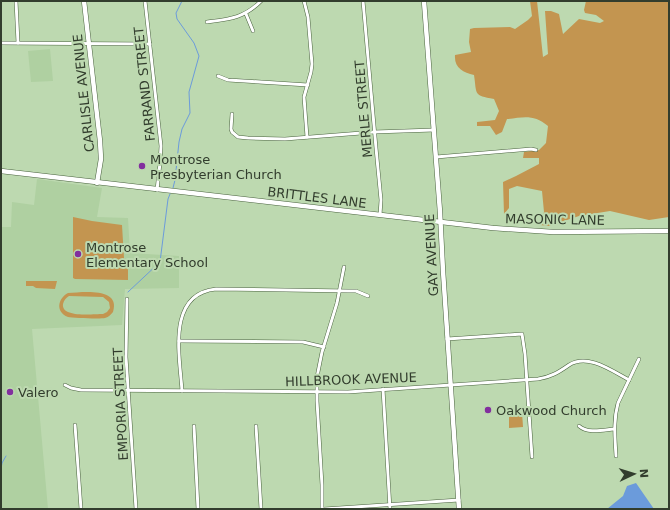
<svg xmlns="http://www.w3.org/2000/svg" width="670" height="510" font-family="'DejaVu Sans',sans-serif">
<rect width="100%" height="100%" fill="#bdd9b0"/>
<g fill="#afd0a1">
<path d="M50 49 53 81 31 82 28 51Z"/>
<path d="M37 179 102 188 97 217 128 218 130 253 179 256V288L125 289 122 325 32 329 48 509H1V227H11L12 202 34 205Z"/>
</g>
<g fill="#c39550" fill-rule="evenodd">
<path d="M530 1H537L543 57 548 54 545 11H551L559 14 563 34 579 19 600 23 604 21 596 15 585 13 584 10 586 1H668L669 15V217L649 220 610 211 579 216 549 226 540 225 544 212 542 191 517 186 509 189V208L504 214 503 182 516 176 539 164V158H523L524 152 539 150 546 143 548 126C534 114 524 117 507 119L502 132 496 135 490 126H477V122L495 120 499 111 494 99C473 95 477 95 474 75 463 72 454 68 455 55L471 52 469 42 470 29 474 28 510 27 515 29 528 20 532 16Z"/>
<path d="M73 217 92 221 122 225 124 258 128 270V280L75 279 73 278Z"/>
<path d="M26 281H57L55 289 36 288 33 286H26Z"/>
<path d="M68 293C83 292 121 287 113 312 111 314 109 317 105 318 101 319 72 318 68 317 55 312 58 298 68 293ZM69 296 103 297 109 302 110 308 107 312 103 314C93 314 61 318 63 304 64 300 66 298 69 296Z"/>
<path d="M509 412H522L523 427 509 428Z"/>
</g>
<path fill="#6b9bdb" d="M636 483 654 509H607L623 496 627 486Z"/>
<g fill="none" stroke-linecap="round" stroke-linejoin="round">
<g stroke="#6b9bdb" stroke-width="1">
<path d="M173 188 175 180 179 142 182 129 190 113 189 92 199 56 194 43 177 19 176 13 182 1"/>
<path d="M128 292 160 262 168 199 170 194"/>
<path d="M1 469 2 463 6 456"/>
</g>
<g stroke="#49623e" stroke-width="4">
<g id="street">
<path d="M16 1 18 43"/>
<path d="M145 1 161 146 160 163 157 190"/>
<path d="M304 1 308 17 312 64 311 72 304 97 307 137"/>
<path d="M363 1 376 148 381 200 380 215"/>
<path d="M246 14 253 31"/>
<path d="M207 22C230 19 244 18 261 1"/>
<path d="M1 43 150 44"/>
<path d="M218 76 228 80 308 85"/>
<path d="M232 114 231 129 232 132 238 137 248 138 285 139 374 132 434 130"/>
<path d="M436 157 531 149 536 150"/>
<path d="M127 299 126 357 136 509"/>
<path d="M447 339 522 334 525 354 532 457"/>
<path d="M179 341 303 342 324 347"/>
<path d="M65 385 71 388 81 390 348 392 538 379C551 377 559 372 569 365 588 353 612 371 629 380"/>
<path d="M383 389 390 509"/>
<path d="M182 391C180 357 166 294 216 289L348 291H356L368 296"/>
<path d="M75 425 81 509"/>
<path d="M194 426 198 509"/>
<path d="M256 426 261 509"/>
<path d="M579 426C588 434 603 430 614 429"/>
<path d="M616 456C615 438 613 421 618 403L639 359"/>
<path d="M322 509V485L317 401V377L322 352 337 303 344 267"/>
<path d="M324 509 459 500"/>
</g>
</g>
<g stroke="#49623e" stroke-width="5.5">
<g id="secondary">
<path d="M84 1 100 141 101 159 97 183"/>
<path d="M424 1 440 212 443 271 459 509"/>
<path d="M1 171 493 228 553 232 669 231"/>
</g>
</g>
<use href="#street" stroke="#fff" stroke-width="3"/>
<use href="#secondary" stroke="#fff" stroke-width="4.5"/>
</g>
<g fill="#822f9e" stroke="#bdd9b0" stroke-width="1.5">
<circle cx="142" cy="166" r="4"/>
<circle cx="78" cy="254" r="4"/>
<circle cx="10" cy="392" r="4"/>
<circle cx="488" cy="410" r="4"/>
</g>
<g text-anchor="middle" stroke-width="4" stroke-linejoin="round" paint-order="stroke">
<g font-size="13" fill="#323d2d" stroke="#bdd9b0">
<text transform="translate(144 84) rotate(-96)" y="5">FARRAND STREET</text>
<text transform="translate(83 93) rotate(-96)" y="5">CARLISLE AVENUE</text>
<text transform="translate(363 109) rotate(-95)" y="5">MERLE STREET</text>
<text transform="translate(317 197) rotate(7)" y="5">BRITTLES LANE</text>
<text transform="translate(555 219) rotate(1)" y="5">MASONIC LANE</text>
<text transform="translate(431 255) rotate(-93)" y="5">GAY AVENUE</text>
<text transform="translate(351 379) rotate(-2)" y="5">HILLBROOK AVENUE</text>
<text transform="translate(120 404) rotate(-93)" y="5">EMPORIA STREET</text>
</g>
<g font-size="13" fill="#323d2d" stroke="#bdd9b0" text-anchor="start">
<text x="150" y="164">Montrose<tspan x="150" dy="15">Presbyterian Church</tspan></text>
<text x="86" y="252">Montrose<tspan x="86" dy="15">Elementary School</tspan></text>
<text x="18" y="397">Valero</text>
<text x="496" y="415">Oakwood Church</text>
</g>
</g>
<rect width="670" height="510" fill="none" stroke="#323d2d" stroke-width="4"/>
<g transform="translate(634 474) rotate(86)" stroke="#bdd9b0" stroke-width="3" paint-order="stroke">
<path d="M0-3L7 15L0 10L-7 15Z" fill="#323d2d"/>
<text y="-6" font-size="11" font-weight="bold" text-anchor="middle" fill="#323d2d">N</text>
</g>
</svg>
